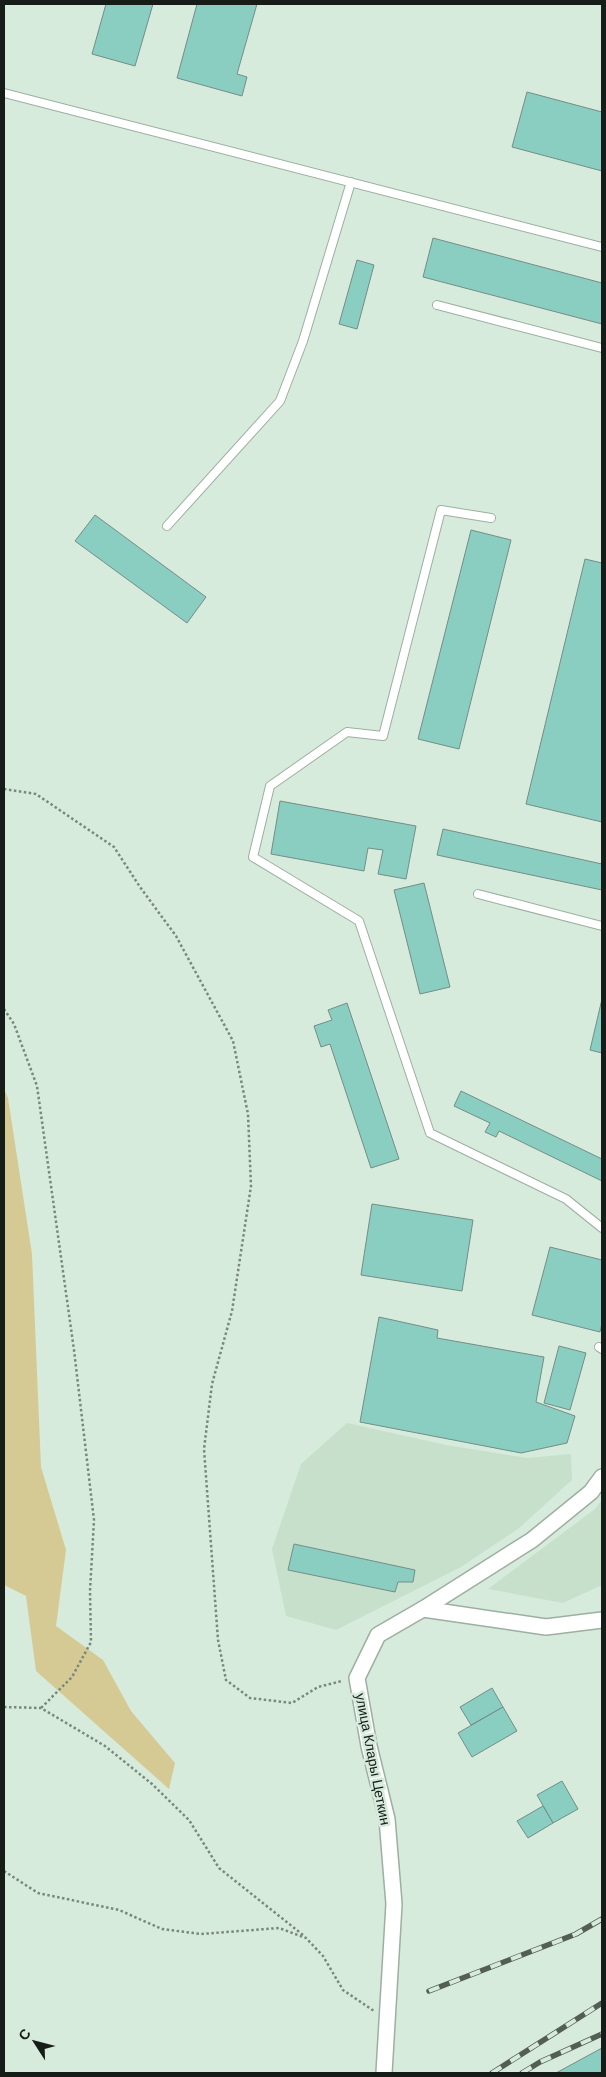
<svg xmlns="http://www.w3.org/2000/svg" width="606" height="2077" font-family="Helvetica,sans-serif">
<rect width="100%" height="100%" fill="#d7ebdc"/>
<g fill="#c6e0cc">
<path d="M347 1423 446 1445 527 1458 571 1454 572 1480 518 1529 461 1567 336 1630 286 1616 272 1549 301 1464Z"/>
<path d="M602 1500V1585L563 1603 488 1589 595 1509Z"/>
</g>
<path fill="#d6ca94" d="M4 1089 8 1098 32 1254 41 1467 66 1550 56 1626 103 1660 131 1711 175 1763 169 1789 36 1671 26 1596 4 1585Z"/>
<g fill="#89cec0" stroke="#748d87">
<path d="M106 4H153L135 66 92 54Z"/>
<path d="M197 4H257L237 74 247 77 242 96 177 78Z"/>
<path d="M527 92 602 112V171L512 147Z"/>
<path d="M433 238 602 283V324L423 277Z"/>
<path d="M357 260 374 265 357 329 339 324Z"/>
<path d="M95 515 206 597 187 623 75 541Z"/>
<path d="M471 530 511 540 459 749 418 739Z"/>
<path d="M585 559 602 563V822L526 804Z"/>
<path d="M280 801 416 826 406 879 378 874 383 850 368 848 364 871 271 854Z"/>
<path d="M443 829 602 864V890L437 855Z"/>
<path d="M424 883 450 987 420 994 394 890Z"/>
<path d="M602 999V1053L590 1050Z"/>
<path d="M347 1003 399 1159 371 1168 330 1044 321 1047 314 1026 332 1020 328 1010Z"/>
<path d="M461 1091 602 1159V1181L499 1131 496 1137 485 1132 490 1123 454 1106Z"/>
<path d="M372 1204 473 1220 462 1291 361 1275Z"/>
<path d="M550 1247 602 1260V1323L600 1332 532 1315Z"/>
<path d="M379 1317 438 1330 437 1338 544 1357 536 1402 575 1416 567 1443 521 1453 360 1422Z"/>
<path d="M559 1346 586 1353 570 1410 544 1403Z"/>
<path d="M294 1544 415 1570 413 1582H398L395 1592 288 1570Z"/>
<path d="M492 1688 503 1707 471 1725 460 1707Z"/>
<path d="M503 1707 517 1731 472 1757 458 1733Z"/>
<path d="M562 1781 578 1809 553 1823 537 1795Z"/>
<path d="M543 1806 553 1823 528 1838 517 1821Z"/>
<path d="M602 2048V2073H556L578 2061Z"/>
</g>
<g fill="none" stroke-linecap="round" stroke-linejoin="round">
<g stroke="#9cafa0" stroke-width="10">
<g id="lane">
<path d="M4 93 602 247"/>
<path d="M437 305 602 348"/>
<path d="M491 518 441 510 383 736 347 732 270 786 253 857 359 921 430 1133 566 1199 602 1228"/>
<path d="M167 526 280 401 303 341 351 182"/>
<path d="M478 894 602 926"/>
<path d="M599 1347 602 1349"/>
</g>
</g>
<g stroke="#9cafa0" stroke-width="18">
<g id="street">
<path d="M423 1609 546 1627 602 1620"/>
<path d="M384 2073 394 1904 387 1819 369 1746 357 1678 378 1635 423 1609 532 1540 591 1492 602 1477"/>
</g>
</g>
<g stroke="#79877d" stroke-width="2.5" stroke-dasharray="2.5 2.5" stroke-linecap="butt">
<path d="M4 789 36 794 114 847 140 887 176 936 233 1041 248 1114 251 1186 232 1311 212 1384 204 1449 218 1640 226 1680 250 1698 292 1703 318 1687 342 1681"/>
<path d="M4 1009 14 1024 37 1086 74 1350 94 1520 90 1591 91 1642 72 1677 41 1708"/>
<path d="M4 1707 41 1708 105 1746 152 1784 189 1820 219 1868 303 1935"/>
<path d="M4 1871 38 1893 119 1910 162 1929 201 1934 279 1928 306 1938 323 1956 343 1990 374 2011"/>
</g>
<use href="#lane" stroke="#fff" stroke-width="8"/>
<use href="#street" stroke="#fff" stroke-width="15"/>
<g stroke="#535e55" stroke-width="5.5">
<g id="rail">
<path d="M429 1991 576 1934 602 1919"/>
<path d="M492 2073 602 2003"/>
<path d="M522 2073 540 2062 602 2034"/>
</g>
</g>
<use href="#rail" stroke="#d7ebdc" stroke-width="4" stroke-dasharray="11" stroke-linecap="butt"/>
</g>
<g text-anchor="middle" stroke-width="5" stroke-linejoin="round" paint-order="stroke">
<g font-size="14" fill="#161d18" stroke="#d7ebdc">
<text transform="translate(373 1759) rotate(79)" y="5">улица Клары Цеткин</text>
</g>
</g>
<rect width="606" height="2077" fill="none" stroke="#161d18" stroke-width="10"/>
<g transform="translate(35 2042) rotate(306)" stroke="#d7ebdc" stroke-width="4" paint-order="stroke">
<path d="M0-4L9 19L0 12L-9 19Z" fill="#161d18"/>
<text y="-8" font-size="14" font-weight="bold" text-anchor="middle" fill="#161d18">С</text>
</g>
</svg>
